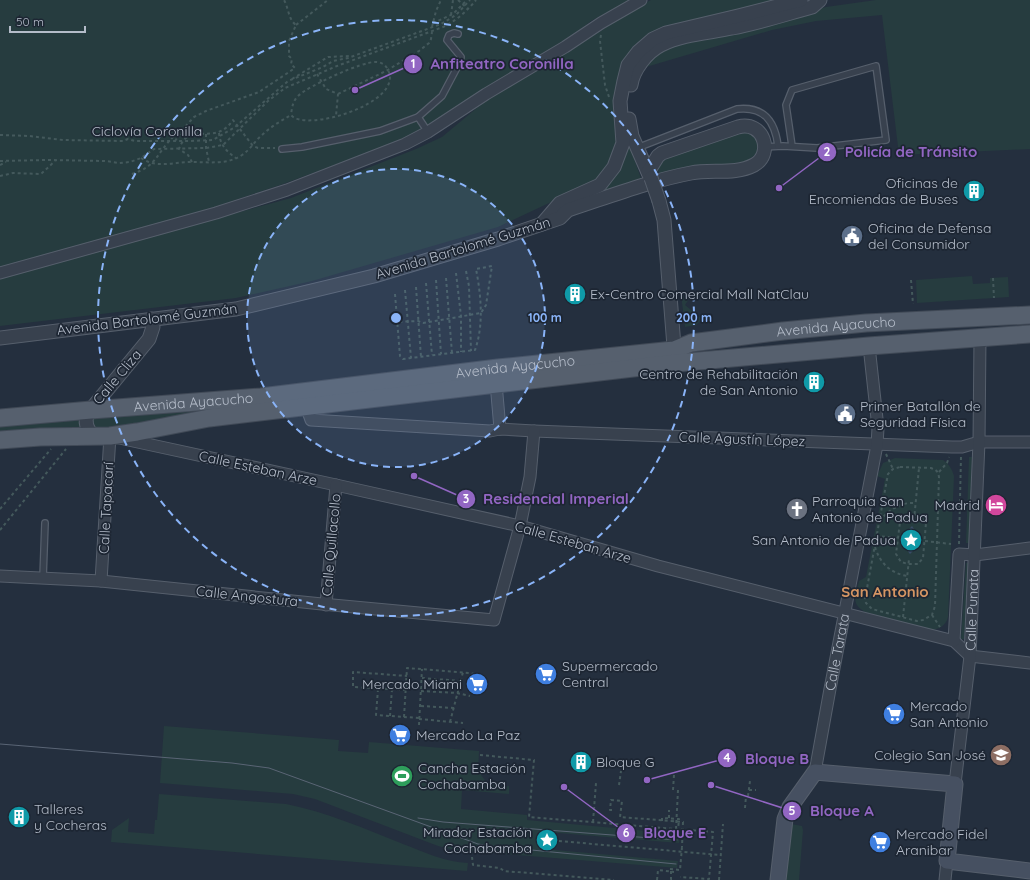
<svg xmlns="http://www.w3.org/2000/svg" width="1030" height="880" font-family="Quicksand,sans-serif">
<rect width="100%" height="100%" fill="#242f3e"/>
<g fill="#263c3f">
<path d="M0 0H631L591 21 565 42 463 102 416 133 381 148 283 184 209 209 98 242 33 258 0 269Z"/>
<path d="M651 0H782L635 48 620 134 611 164 599 177 579 189 498 227 312 281 236 298 0 326V277L291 198 416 149 442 137 484 102 568 52 615 19Z"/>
<path d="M876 0H1030V149L899 155 882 15 816 21 772 30 646 67 656 55 672 47 702 37 724 35 826 7Z"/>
<path d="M747 130 756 136C760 151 758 155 744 162L694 168 660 175 658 170 660 160Z"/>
<path d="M628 142 642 181 567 204 603 188Z"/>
<path d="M972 276 973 284 990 283V278L1008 277 1009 297 917 303 916 280Z"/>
<path d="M681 294 689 299 685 305 702 319 696 325 685 327Z"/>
<path d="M375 390 124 427 96 429 91 422 93 418Z"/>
<path d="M80 417V427L81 432 0 433V423Z"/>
<path d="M969 457H972L969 543H966Z"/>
<path d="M895 458 943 460C949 464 952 469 954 476L948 617C946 626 938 630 929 630L865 612C850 603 856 596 859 581L866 577 885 479 877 476 883 463Z"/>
<path d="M966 563H969L964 639H961Z"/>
<path d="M164 726 339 740 338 751 368 753 369 742 479 751C479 756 478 762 479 767 481 783 495 789 509 786V794L462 790 461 809 527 815V820L680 834 679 843 546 832 544 849 678 861 677 868 456 850 438 846 315 799 293 794 160 783Z"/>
<path d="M159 794 286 804C327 812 365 829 403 844 424 852 445 862 468 863L467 871 111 842 112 830 129 818 128 832 154 834 155 820H157Z"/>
<path d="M791 824 802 826 803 830 799 880H785Z"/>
</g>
<path fill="#394c67" d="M912 526C920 537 920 545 910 554 901 543 903 535 912 526Z"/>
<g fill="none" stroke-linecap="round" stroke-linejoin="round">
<g stroke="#565f6c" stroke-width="8">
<g id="service">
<path d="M418 117 428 132"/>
<path d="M764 147 783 146 817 148 886 140 876 66 792 90 786 105 792 146"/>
<path d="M637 148 737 109C764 106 775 121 778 146"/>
<path d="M282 149 302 147 380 131 418 117 442 96 460 62 461 57 447 40 449 35 454 33 458 34"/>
<path d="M43 578 45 523"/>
</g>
</g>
<g stroke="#565f6c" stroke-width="13">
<g id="minor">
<path d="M0 273 216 213 287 190 405 144 428 132 486 94 565 47 601 23 641 0"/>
<path d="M496 383 500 429"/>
<path d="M306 406 311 420 490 431 500 429 534 431 952 447H962L979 442H1030"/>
<path d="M0 576 101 581 322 604 494 620 520 526 530 477 534 431"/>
<path d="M101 581 110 436 336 485 520 526 658 566 954 641 970 656 1030 663"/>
<path d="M326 605 336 485"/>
<path d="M954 641 959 554 975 555 1030 548"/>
<path id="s1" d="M815 772 830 689 877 445 878 428 869 346"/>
<path id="s2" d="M955 784 970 656 979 442 980 338"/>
<path d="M945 880 947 861"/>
</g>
</g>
<g stroke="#565f6c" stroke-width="15">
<g id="tertiary">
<path d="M631 85C633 70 647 52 661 45 683 34 709 33 732 28 759 23 786 14 812 7L820 0"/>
<path d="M629 119 632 136 650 177"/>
<path d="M659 201 664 220 675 359"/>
<path d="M542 224 560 203 600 185 614 167 623 143 620 101 624 81 628 65 638 52 653 39 666 33 738 16 801 0"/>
<path d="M0 338 236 309 374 276 498 239 560 218 568 210C608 197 649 181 691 173 711 169 735 175 754 165 774 154 764 120 738 127L662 153 658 156 648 172"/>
<path d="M92 435C87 428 84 422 88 413L149 339 153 327 151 319"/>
</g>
</g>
<g stroke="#565f6c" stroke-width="17">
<path id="secondary" d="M778 880 785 819 790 807 815 772 955 784 947 861 1030 871"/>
</g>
<g stroke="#414a57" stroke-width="19">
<g id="primary">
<path id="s3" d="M0 418 91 410 261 397 498 368 674 350 691 343 783 331 866 323 1030 315"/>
<path d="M0 440 40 437 110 436 137 432 209 418 676 363 869 346 1030 334"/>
</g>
</g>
<g stroke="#44595c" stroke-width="2" stroke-dasharray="3 3" stroke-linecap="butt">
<path d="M458 0 468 9"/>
<path d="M451 15 453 0"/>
<path d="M433 23 453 14 467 0"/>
<path d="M296 25 328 0"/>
<path d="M432 27 436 11 441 0"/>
<path d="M601 35 600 41 605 85 609 97"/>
<path d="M317 74 326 89 338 94 336 116"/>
<path d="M292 79 328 57 351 56"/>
<path d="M338 94 386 71 419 51 429 43 431 39 432 32"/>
<path d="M219 133C220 145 227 152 236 158"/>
<path d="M206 134V148L209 162"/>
<path d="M0 135 29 136 63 140 123 141 128 139 135 141H189L213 140 235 127 288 81 323 67 333 61 348 58 441 24 456 15 470 0"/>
<path d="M175 141 184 128 194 117 206 111 259 92 295 68 291 64 292 59 289 56V41L296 25C288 19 289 9 284 0"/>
<path d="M141 158C144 160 148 162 152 163 165 166 178 162 191 162 209 162 227 165 242 155 251 149 254 142 261 136 270 127 281 121 291 115 305 133 405 103 388 70 386 65 381 62 376 62 363 61 308 86 298 96 293 101 292 107 291 115"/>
<path d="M0 161 47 160 106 161 119 163 130 162 141 158 154 149 206 148 223 145 268 101 285 88 337 66 443 27C456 21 467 11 476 0"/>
<path d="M192 162 188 155 179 149C190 119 214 148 233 120L253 146 258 148H275"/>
<path d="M0 165 6 162"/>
<path d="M132 174C157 166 156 154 173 137L189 135"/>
<path d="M0 176 13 173 41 174 55 161"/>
<path d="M466 271 469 286 471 351"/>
<path d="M456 273 461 316V352"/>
<path d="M446 278 452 353"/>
<path d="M993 278 994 298"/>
<path d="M436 280 441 354"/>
<path d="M911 280 913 304"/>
<path d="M426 283 432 355"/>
<path d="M416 287 421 357"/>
<path d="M405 290 411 358"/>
<path d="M395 294 400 356 403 359 475 350C484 325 481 295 476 269L492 266 486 305 481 313 423 323 418 321 397 322"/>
<path d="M886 454 893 469"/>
<path d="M900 467 931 468C936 470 938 471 939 477L935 606 932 615 923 620 917 621 872 609 866 603 865 599 888 474 893 469Z"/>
<path d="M939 472 947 463 949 457"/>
<path d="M0 509 51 449"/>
<path d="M907 515H919L922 517 926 523 923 558 918 564H908L901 562 896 554 900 522 901 518Z"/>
<path d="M914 520 919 468"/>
<path d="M880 521C888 510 901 502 915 503"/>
<path d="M0 530 66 449"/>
<path d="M876 536 898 538"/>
<path d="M925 541 951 544"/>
<path d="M959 544 961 456"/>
<path d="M875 547C880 563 890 573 907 576"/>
<path d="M932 615 940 627"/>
<path d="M903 617 909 559"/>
<path d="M422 678 461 681"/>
<path d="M378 689 376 715 419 718"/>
<path d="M406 690 353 687V672L407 676"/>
<path d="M421 691 457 693 470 696"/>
<path d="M421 706 454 708"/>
<path d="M390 716 392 689"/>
<path d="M404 717 407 668 470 673 483 676"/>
<path d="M419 719 463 723"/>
<path d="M450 722 463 672"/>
<path d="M419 725 422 669"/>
<path d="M480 755 534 760 529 817 713 832 709 879 680 877"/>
<path d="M619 785 621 771"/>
<path d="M673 790 674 775"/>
<path d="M749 790H756"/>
<path d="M748 796 750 781"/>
<path d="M745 808 746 796"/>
<path d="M612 810H610L611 800 622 801 620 817 671 821"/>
<path d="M669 818V810"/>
<path d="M662 821V818L679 819 678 830"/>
<path d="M593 822 596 783"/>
<path d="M676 829 678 790"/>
<path d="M547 840 720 855"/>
<path d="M472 857 473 865 500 868 504 871 614 880"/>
<path d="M670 869 680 870 682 847"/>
<path d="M671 871V879H674"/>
<path d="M657 880 658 870 674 872"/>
<path d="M719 880 723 824"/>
</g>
<use href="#service" stroke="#38414e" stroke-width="5.5"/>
<use href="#minor" stroke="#38414e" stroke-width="11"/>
<use href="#tertiary" stroke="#38414e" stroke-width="13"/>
<use href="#secondary" stroke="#465061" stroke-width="15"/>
<use href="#primary" stroke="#56606e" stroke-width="17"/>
<g stroke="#5a6575" stroke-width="1">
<path d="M0 744 232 763 269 768 478 844 490 846 676 864"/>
<path d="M418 818 443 822 677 840"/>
</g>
<g stroke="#565f6c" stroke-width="15" stroke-linecap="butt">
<path id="tertiary-bridge" d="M651 178 659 201"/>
</g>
<path stroke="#44595c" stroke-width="2" stroke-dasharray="3 3" stroke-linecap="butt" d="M671 821 683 822 682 847"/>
<use href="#tertiary-bridge" stroke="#38414e" stroke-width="13"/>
</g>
<circle cx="396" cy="318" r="149" fill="#8ab4f8" fill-opacity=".12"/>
<g fill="none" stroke="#8ab4f8" stroke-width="2" stroke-dasharray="7 5">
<circle cx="396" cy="318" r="149"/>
<circle cx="396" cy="318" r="298"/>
</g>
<defs>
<g id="building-disc" transform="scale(1.15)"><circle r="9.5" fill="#0f9aa8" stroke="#1d2633"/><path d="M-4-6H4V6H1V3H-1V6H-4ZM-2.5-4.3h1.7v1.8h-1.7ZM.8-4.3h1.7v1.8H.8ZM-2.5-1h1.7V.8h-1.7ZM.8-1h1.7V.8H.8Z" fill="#fff"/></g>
<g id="civic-disc" transform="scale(1.15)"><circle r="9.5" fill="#5c6f8a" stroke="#1d2633"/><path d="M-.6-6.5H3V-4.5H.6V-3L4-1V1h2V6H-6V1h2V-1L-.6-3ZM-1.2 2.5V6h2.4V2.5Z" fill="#fff"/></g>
<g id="hotel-disc" transform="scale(1.15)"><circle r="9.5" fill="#d1479c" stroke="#1d2633"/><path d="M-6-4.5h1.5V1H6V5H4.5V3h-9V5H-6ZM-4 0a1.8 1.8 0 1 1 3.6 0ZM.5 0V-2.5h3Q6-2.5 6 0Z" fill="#fff"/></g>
<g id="church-disc" transform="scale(1.15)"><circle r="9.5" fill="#6b7280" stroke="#1d2633"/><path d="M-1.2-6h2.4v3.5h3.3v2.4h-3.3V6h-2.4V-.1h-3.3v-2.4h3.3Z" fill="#fff"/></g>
<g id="sight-disc" transform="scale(1.15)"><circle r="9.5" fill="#0f9aa8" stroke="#1d2633"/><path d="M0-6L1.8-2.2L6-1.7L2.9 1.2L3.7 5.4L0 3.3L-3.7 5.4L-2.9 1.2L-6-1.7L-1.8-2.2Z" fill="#fff"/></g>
<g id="supermarket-disc" transform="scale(1.15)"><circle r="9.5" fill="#3f7fe0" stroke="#1d2633"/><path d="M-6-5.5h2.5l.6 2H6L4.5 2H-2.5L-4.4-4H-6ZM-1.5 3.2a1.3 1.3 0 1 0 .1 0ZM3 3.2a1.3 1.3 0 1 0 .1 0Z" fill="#fff"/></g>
<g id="school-disc" transform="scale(1.15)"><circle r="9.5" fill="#8d6e63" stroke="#1d2633"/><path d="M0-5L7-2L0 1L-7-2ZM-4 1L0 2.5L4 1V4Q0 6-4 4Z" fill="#fff"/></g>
<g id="stadium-disc" transform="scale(1.15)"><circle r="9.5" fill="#2e9e5b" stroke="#1d2633"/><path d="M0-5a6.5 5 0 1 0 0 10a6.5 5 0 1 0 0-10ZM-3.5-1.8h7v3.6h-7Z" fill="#fff"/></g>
</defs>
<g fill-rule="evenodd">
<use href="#building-disc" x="974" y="191"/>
<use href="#civic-disc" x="852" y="236"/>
<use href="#building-disc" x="575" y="294"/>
<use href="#building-disc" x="814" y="382"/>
<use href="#civic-disc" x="845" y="414"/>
<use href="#hotel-disc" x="996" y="505"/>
<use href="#church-disc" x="797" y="509"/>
<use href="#sight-disc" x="911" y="540"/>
<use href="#supermarket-disc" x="546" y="674"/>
<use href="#supermarket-disc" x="477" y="684"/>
<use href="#supermarket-disc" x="894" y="714"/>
<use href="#supermarket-disc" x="400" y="735"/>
<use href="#school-disc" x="1001" y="755"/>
<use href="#building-disc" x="581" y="762"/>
<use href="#stadium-disc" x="402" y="776"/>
<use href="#building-disc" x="19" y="817"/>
<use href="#sight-disc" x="547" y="840"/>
<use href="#supermarket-disc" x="880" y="842"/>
</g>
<g text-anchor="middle" stroke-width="3.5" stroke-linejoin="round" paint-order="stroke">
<g font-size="14" fill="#b4bcc9" stroke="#1d2633">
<text x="147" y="136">Ciclovía Coronilla</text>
<text transform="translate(463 248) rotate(-17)" y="5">Avenida Bartolomé Guzmán</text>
<text transform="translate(147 319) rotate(-7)" y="5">Avenida Bartolomé Guzmán</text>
<text dy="5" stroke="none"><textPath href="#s3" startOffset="842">Avenida Ayacucho</textPath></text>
<text dy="5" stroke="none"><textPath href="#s3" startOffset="518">Avenida Ayacucho</textPath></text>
<text transform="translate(117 377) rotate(-50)" y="5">Calle Cliza</text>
<text dy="5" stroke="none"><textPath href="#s3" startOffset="194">Avenida Ayacucho</textPath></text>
<text transform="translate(742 439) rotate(2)" y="5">Calle Agustín López</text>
<text transform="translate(258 468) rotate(12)" y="5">Calle Esteban Arze</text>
<text transform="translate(106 508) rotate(-87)" y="5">Calle Tapacarí</text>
<text transform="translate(573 542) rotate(16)" y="5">Calle Esteban Arze</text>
<text transform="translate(331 545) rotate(-85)" y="5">Calle Quillacollo</text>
<text transform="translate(247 596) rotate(6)" y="5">Calle Angostura</text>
<text dy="5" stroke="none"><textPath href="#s2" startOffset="175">Calle Punata</textPath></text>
<text dy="5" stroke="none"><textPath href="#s1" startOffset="122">Calle Tarata</textPath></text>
</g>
<g font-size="14" fill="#b4bcc9" stroke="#1d2633" text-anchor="start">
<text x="958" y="188" text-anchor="end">Oficinas de<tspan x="958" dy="16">Encomiendas de Buses</tspan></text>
<text x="868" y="233">Oficina de Defensa<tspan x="868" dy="16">del Consumidor</tspan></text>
<text x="590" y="299">Ex-Centro Comercial Mall NatClau</text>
<text x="798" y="379" text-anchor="end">Centro de Rehabilitación<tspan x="798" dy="16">de San Antonio</tspan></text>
<text x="860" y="411">Primer Batallón de<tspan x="860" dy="16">Seguridad Física</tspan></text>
<text x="812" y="506">Parroquia San<tspan x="812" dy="16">Antonio de Padua</tspan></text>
<text x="980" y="510" text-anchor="end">Madrid</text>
<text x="896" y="545" text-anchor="end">San Antonio de Padua</text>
<text x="562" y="671">Supermercado<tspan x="562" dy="16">Central</tspan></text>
<text x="462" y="689" text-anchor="end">Mercado Miami</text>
<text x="910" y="711">Mercado<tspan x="910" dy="16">San Antonio</tspan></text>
<text x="416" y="740">Mercado La Paz</text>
<text x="986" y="760" text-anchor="end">Colegio San José</text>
<text x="596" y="767">Bloque G</text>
<text x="418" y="773">Cancha Estación<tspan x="418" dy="16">Cochabamba</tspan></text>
<text x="34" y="814">Talleres<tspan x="34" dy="16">y Cocheras</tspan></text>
<text x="532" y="837" text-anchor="end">Mirador Estación<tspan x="532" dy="16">Cochabamba</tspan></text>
<text x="896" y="839">Mercado Fidel<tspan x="896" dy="16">Aranibar</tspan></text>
</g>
<g font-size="15" font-weight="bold" fill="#d59563" stroke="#1d2633">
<text x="885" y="597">San Antonio</text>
</g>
</g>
<circle cx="396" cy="318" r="6" fill="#8ab4f8" stroke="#1d2633" stroke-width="2"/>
<g font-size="12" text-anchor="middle" font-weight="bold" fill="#8ab4f8" stroke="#1d2633" stroke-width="3.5" stroke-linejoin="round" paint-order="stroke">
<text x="545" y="322">100 m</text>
<text x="694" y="322">200 m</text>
</g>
<path fill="none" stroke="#9266c3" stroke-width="1.5" d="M355 90L413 64M779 188L827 152M414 476L466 499M647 780L727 758M711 785L792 811M564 787L626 833"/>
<g fill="#9266c3" stroke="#1d2633" stroke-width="1.5">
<circle cx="355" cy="90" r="4"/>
<circle cx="779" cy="188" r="4"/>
<circle cx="414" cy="476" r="4"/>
<circle cx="647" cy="780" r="4"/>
<circle cx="711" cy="785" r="4"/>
<circle cx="564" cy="787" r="4"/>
<circle cx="413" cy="64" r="10"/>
<circle cx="827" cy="152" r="10"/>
<circle cx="466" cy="499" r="10"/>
<circle cx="727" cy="758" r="10"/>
<circle cx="792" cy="811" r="10"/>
<circle cx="626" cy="833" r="10"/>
</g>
<g font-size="12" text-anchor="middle" font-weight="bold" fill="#fff">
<text x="413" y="68">1</text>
<text x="827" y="156">2</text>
<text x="466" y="503">3</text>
<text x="727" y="762">4</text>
<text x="792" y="815">5</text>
<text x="626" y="837">6</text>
</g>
<g font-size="15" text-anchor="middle" font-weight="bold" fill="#9266c3" stroke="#1d2633" stroke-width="3.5" stroke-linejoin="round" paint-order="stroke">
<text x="502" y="69">Anfiteatro Coronilla</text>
<text x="911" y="157">Policía de Tránsito</text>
<text x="556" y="504">Residencial Imperial</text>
<text x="777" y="764">Bloque B</text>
<text x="842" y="816">Bloque A</text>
<text x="675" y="838">Bloque E</text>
</g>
<path d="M10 26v6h75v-6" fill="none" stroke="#b4bcc9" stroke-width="2"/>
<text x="16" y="26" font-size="12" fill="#b4bcc9" stroke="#1d2633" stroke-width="3" paint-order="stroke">50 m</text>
</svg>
